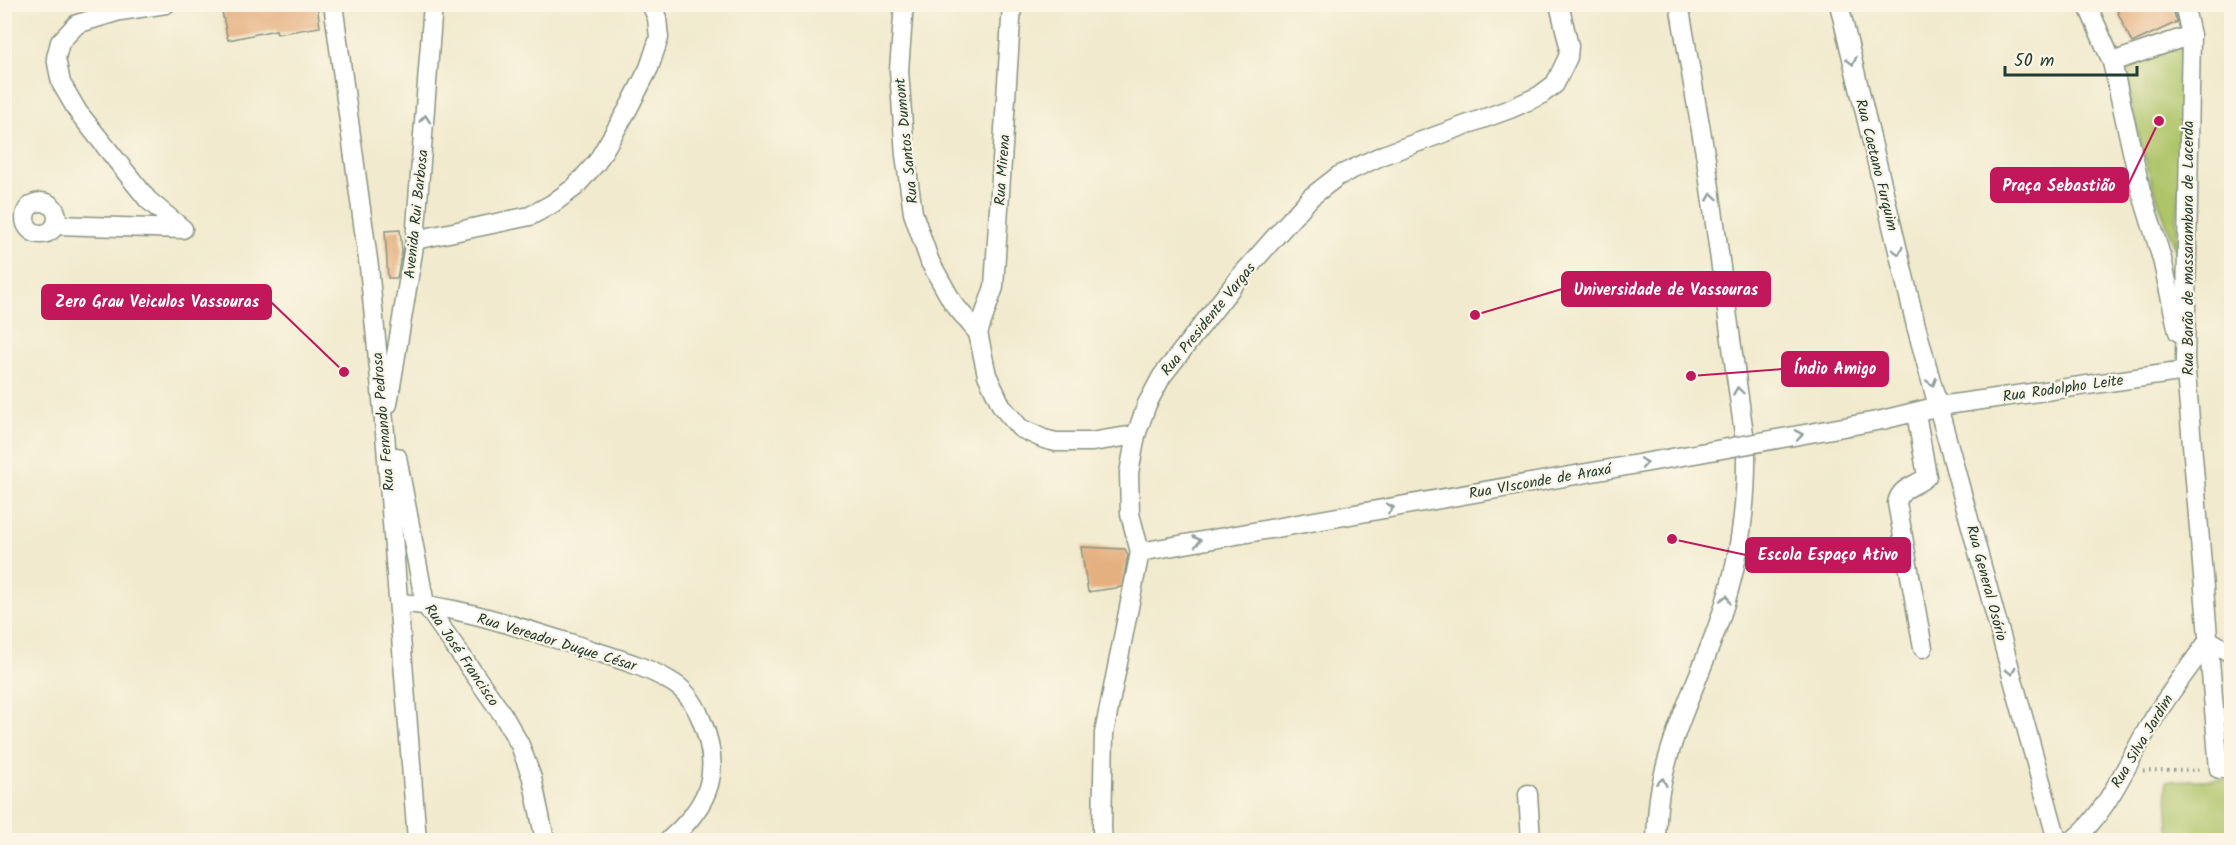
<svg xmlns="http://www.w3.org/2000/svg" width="2236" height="845" font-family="Kalam,sans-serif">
<rect width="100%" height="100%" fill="#fcf5e5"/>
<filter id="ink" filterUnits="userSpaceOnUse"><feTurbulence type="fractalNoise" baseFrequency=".0167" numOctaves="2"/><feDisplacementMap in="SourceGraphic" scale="12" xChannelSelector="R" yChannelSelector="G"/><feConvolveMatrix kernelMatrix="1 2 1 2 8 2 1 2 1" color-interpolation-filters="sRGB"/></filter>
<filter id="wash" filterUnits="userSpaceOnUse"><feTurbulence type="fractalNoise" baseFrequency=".008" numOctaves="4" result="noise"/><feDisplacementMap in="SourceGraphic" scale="24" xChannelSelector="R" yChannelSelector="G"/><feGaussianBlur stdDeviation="1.35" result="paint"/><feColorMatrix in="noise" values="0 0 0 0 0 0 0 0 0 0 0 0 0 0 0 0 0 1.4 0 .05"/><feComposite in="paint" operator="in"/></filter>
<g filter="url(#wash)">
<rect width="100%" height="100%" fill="#f1eace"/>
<g fill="#aec469" stroke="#66804e" stroke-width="1.5">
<path d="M2184 45 2182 176 2177 220 2178 257 2151 180 2120 65Z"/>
<path d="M2231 779V840H2170L2166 781Z"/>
</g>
<g id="blocks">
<g fill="#e5b080">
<path d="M255 4H317L320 27 277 34 276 30 228 40 222 12Z"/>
<path d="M2114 4H2171L2177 22 2132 43Z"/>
<path d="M400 230 402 252 397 278H388L385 231Z"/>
<path d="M1081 547 1125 549 1128 555 1122 587 1088 592Z"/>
</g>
</g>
</g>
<g filter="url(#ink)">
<use href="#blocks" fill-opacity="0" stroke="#889481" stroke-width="1.5"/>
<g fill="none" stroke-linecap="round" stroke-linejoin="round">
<g stroke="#889481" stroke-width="21">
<g id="minor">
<path d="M333 4 369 267 384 421 417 840"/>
<path d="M904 4 899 70 905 155 913 213 930 262 953 303 978 333 987 375 1002 407 1020 428 1044 439 1056 442H1091L1136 435"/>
<path d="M1839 4 1916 326 2057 840"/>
<path d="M2087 4 2112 62 2141 191 2162 259 2178 332"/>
<path d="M2184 4 2191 35 2185 360 2219 769"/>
<path d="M2112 62 2191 35"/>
<circle cx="41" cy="218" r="16"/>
<path d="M56 225 183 229 148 200 78 112 61 83 56 58 60 42 77 24 120 11 166 4"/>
<path d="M415 240 530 216 552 204 575 187 597 162 628 109 649 68 659 38 657 18 651 4"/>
<path d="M978 333 994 287 1012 4"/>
<path d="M388 404 415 240 433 4"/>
<path d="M1916 413 1927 476C1917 487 1901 485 1897 503L1923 648"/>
<path d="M1882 420 1939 406 2186 371"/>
<path d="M397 457 425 604 503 715 520 745 532 778 545 840"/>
<path d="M1140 552 1700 453"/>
<path d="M399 603C457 605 520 628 576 645 605 655 644 665 670 681 685 689 695 704 701 719 723 771 710 804 669 840"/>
<path d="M2209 640 2232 654"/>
<path d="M1528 794 1531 840"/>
<path d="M1103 840 1102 828 1104 733 1140 552 1130 514 1129 473 1136 435 1147 404 1162 376 1239 278 1283 228 1311 197 1338 176 1383 155 1510 109 1539 96 1555 84 1568 57 1569 46 1559 4"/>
<path d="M1656 840C1657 821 1657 801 1662 782 1674 725 1702 673 1720 619 1739 564 1747 506 1746 448L1706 159 1679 4"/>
<path d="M2073 840C2109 813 2131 753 2156 715 2172 689 2191 665 2209 640"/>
</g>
</g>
<path stroke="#889481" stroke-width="3" stroke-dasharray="1.5 4.5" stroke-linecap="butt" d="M2143 771 2202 770"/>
<use href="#minor" stroke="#fff" stroke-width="18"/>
<g stroke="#889481" stroke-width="21" stroke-linecap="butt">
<path id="minor-bridge" d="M1700 453 1882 420"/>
</g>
<use href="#minor-bridge" stroke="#fff" stroke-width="18"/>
</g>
<defs><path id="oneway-chevron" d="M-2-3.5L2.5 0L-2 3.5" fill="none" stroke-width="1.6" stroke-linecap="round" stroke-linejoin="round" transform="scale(1.5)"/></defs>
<g stroke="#8f9e9a">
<use href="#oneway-chevron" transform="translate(1852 61) rotate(76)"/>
<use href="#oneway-chevron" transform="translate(425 119) rotate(-86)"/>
<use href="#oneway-chevron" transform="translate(1712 197) rotate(-98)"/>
<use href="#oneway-chevron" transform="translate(1898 251) rotate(76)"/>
<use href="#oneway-chevron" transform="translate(1932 382) rotate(74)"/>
<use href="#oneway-chevron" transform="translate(1738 391) rotate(-98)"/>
<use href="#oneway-chevron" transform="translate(1799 435) rotate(-10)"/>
<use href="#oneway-chevron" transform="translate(1644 463) rotate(-10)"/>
<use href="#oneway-chevron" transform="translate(1390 508) rotate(-10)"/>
<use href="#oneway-chevron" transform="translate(1197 541) rotate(-10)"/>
<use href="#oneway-chevron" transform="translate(1726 599) rotate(-74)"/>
<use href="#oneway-chevron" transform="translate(2011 671) rotate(75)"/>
<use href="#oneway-chevron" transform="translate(1662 782) rotate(-78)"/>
</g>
</g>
<g text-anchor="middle" stroke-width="4.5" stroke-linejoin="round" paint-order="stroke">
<g font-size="15" fill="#1f3d34" stroke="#fcf5e5">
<text transform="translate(906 141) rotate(-96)" y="5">Rua Santos Dumont</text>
<text transform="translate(1877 165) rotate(76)" y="5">Rua Caetano Furquim</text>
<text transform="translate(1002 170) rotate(-86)" y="5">Rua Mirena</text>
<text transform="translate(416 214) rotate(-84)" y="5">Avenida Rui Barbosa</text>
<text transform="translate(2188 248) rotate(-90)" y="5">Rua Barão de massarambara de Lacerda</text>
<text transform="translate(1208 319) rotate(-51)" y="5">Rua Presidente Vargas</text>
<text transform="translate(2063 388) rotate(-8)" y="5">Rua Rodolpho Leite</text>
<text transform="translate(383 422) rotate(-95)" y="5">Rua Fernando Pedrosa</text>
<text transform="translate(1540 481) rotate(-10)" y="5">Rua VIsconde de Araxá</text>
<text transform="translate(1987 583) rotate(75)" y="5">Rua General Osório</text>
<text transform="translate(557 642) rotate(17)" y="5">Rua Vereador Duque César</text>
<text transform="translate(462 655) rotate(56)" y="5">Rua José Francisco</text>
<text transform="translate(2142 741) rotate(-59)" y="5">Rua Silva Jardim</text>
</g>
</g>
<path fill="none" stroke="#c2185b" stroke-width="2" d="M2159 121L2128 185M1475 315L1562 289M344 372L271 302M1691 376L1782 369M1672 539L1746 555"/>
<g fill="#c2185b" stroke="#fcf5e5" stroke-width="2">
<circle cx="2159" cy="121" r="6"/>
<circle cx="1475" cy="315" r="6"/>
<circle cx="344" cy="372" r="6"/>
<circle cx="1691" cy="376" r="6"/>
<circle cx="1672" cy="539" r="6"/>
</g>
<g fill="#c2185b" stroke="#c2185b" stroke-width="2">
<rect x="1991" y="168" width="137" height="34" rx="6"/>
<rect x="1562" y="272" width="208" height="34" rx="6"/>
<rect x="42" y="285" width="229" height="34" rx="6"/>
<rect x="1782" y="352" width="106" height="34" rx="6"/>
<rect x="1746" y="538" width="164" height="34" rx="6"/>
</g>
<g font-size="16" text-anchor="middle" font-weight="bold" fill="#fff">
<text x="2059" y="191">Praça Sebastião</text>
<text x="1666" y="295">Universidade de Vassouras</text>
<text x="157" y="307">Zero Grau Veiculos Vassouras</text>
<text x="1835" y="374">Índio Amigo</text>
<text x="1828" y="560">Escola Espaço Ativo</text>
</g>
<rect width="2236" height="845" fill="none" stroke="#fcf5e5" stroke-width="24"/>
<path d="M2005 66v9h132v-9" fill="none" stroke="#1f3d34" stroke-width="3"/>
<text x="2014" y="66" font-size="18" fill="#1f3d34" stroke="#fcf5e5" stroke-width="4.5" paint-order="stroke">50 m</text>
</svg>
